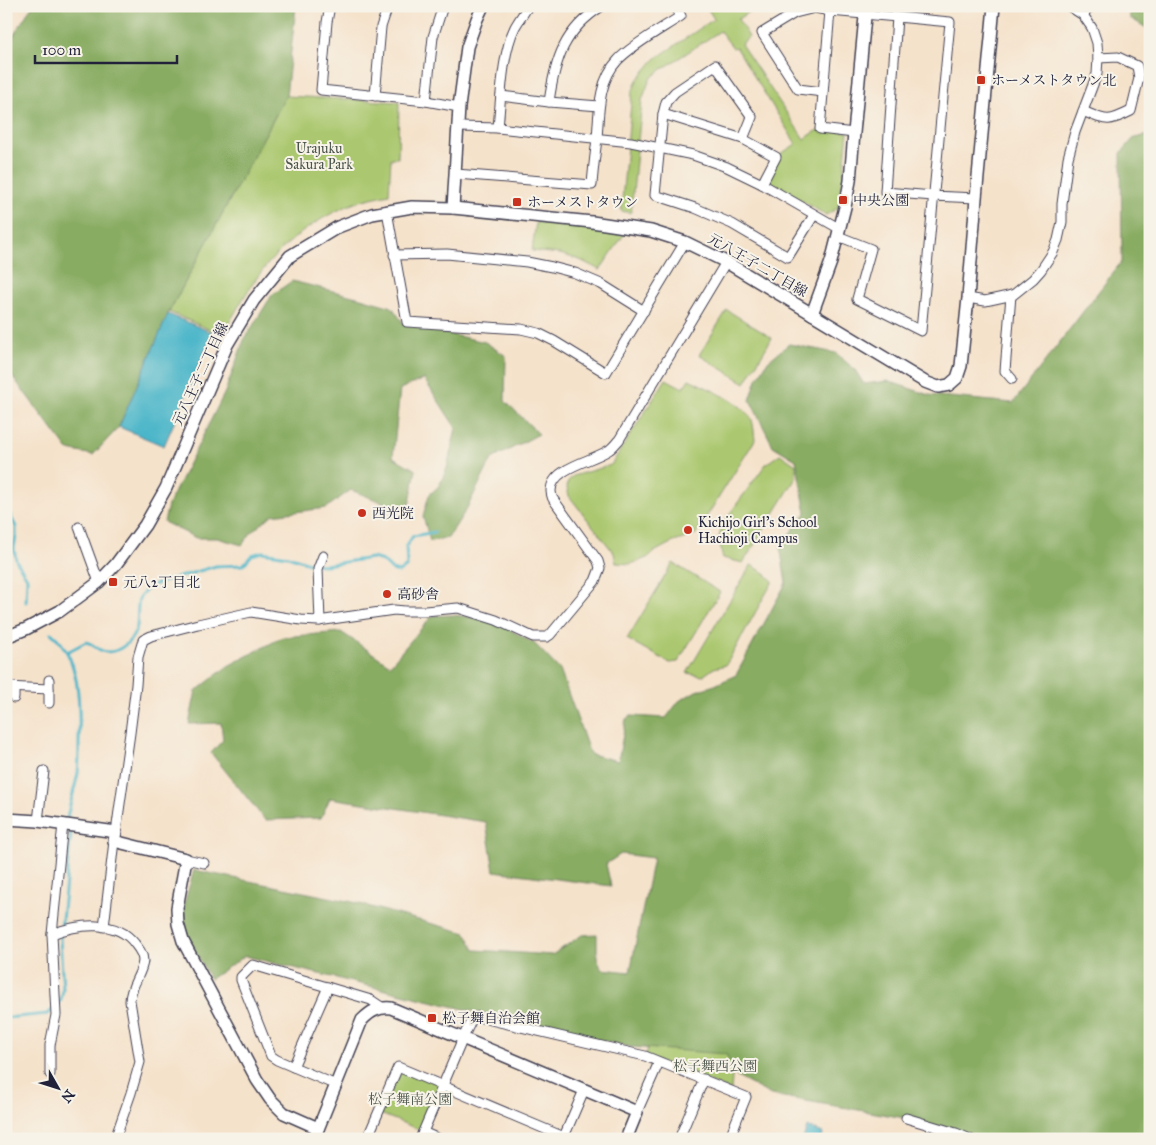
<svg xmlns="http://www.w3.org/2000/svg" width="1156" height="1145" font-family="'IM FELL Great Primer','Noto Serif JP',serif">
<rect width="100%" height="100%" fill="#f7f3e8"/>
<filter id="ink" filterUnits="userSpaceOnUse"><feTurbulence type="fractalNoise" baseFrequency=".02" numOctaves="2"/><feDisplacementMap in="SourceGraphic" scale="10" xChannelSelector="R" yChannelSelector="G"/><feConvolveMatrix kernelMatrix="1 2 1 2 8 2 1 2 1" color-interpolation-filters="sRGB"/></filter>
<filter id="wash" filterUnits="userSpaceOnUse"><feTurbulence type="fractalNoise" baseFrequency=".0096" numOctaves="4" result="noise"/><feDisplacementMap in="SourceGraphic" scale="20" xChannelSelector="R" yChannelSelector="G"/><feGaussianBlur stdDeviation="1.12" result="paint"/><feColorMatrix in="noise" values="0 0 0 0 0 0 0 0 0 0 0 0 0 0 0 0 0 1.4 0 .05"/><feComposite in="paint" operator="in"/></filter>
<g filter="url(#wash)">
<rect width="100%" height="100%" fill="#f5e2cb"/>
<g fill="#abc86f" stroke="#667555">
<path d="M706 6H730L731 7 758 6 738 19 749 37 741 44 804 139 820 129 848 132 843 179 838 208 826 215 765 179 776 157 796 144 736 47 733 48 720 31 658 72 650 79 642 100 631 213 621 211 632 93 637 80 655 59 714 19Z"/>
<path d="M286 96 399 102 398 158H391L389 194C380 196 371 198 363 200 319 215 280 244 254 282 242 299 233 317 222 335L169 312Z"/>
<path d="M536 222 586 227 625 233 600 270 580 260 560 254 532 251Z"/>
<path d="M727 310 772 338 745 383 699 355Z"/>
<path d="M666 379 683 388 689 379C705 387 746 404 752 420 754 426 754 434 755 440L695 535 671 543 654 552 647 558 631 564 616 563 614 553 569 496 567 488 568 481 573 476 611 465Z"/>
<path d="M780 454 796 465V478L743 563 723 558 718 541 723 523 766 464Z"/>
<path d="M673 563 720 592 678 662 670 663 627 639Z"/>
<path d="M751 565 762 571 773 581 726 665 714 668 703 676 687 673Z"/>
<path d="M648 1047 734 1051 731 1091 645 1056Z"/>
<path d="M398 1067 443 1085 423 1131 378 1113Z"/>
</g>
<g fill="#88ac62" stroke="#55674e">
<path d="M32 6H296L286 96 169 312 119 427 93 455 68 450 6 368V47Z"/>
<path d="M1129 6H1150V30L1130 18Z"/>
<path d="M1150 135V1139H1015L1010 1136 967 1137 905 1118 771 1095 737 1077 726 1054 630 1047 472 1011 245 956 210 979 188 938 183 908 194 870 353 902 466 933 475 950 552 955 582 935 597 934V958L602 969 630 972 653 858 621 854 606 864 611 886 494 871 486 822 330 798 321 818 265 820 211 753 223 740 221 723 189 724 196 691 228 666 283 637 341 632 390 665 432 616 453 615 493 620 535 644 560 670 590 754 618 761 626 719 631 716 666 718 679 701 696 691 715 685 736 675 786 583 780 546 806 513 796 460 773 446 750 400 757 379 768 361 789 344 836 353 855 370 864 384 888 381 929 395 1013 403 1122 261 1121 153 1134 138Z"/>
<path d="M292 281 357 297 392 307 404 324 485 342 506 356 505 401 539 434 492 459 466 510 448 538 430 541 423 516 429 495 439 486 447 468 456 428 424 379 400 389 393 457 416 470 409 507 392 506 351 490 326 508 272 515 251 533 242 545 217 538H196L164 522 168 505 225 392 244 340 272 295Z"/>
</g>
<g fill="#4cb6c9" stroke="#376c82">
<path d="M168 314 213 333 164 446 119 427Z"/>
<path d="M807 1127 823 1133 822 1139H803Z"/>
</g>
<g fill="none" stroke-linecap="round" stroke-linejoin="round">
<g stroke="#4cb6c9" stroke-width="3">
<path d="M6 507 16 527V536L14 548 16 560 27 578 26 602"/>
<path d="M51 633C81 656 80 707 79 742 79 752 79 763 78 773 75 788 70 803 67 818"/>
<path d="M67 652 86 642C94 644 99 652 107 652 121 652 134 640 137 626 138 618 137 607 139 599 142 592 150 587 156 584L216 566 243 565 252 555 262 552 288 556 312 564 325 565 372 558 383 561 392 570 399 572 407 566 406 547 413 536 435 532"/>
<path d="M58 1003 61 1000 63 990 60 939 71 833"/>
<path d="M6 1018 47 1014 55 1008"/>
</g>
</g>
</g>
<g filter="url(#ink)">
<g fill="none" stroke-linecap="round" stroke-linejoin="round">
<g stroke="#423f51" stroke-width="11">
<g id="minor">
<path d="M330 6 327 22 321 90 426 101 459 107"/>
<path d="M830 11 820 129 854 133"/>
<path d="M1083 15 1089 8V6"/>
<path d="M823 92 798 89 762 33 795 13 815 8 830 11 897 17"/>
<path d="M375 96 381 27 388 6"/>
<path d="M501 96 549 102"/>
<path d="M426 101 433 37 443 6"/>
<path d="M599 106 549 102C555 59 564 30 602 6"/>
<path d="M1083 111C1107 121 1107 123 1131 111L1139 78 1137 66 1118 57 1098 58"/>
<path d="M663 114 743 139 776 157 762 184"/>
<path d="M459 127 498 128 631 142 693 155 727 167 762 184 840 229"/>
<path d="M498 128C501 98 502 53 515 27 519 20 524 13 528 6"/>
<path d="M743 139 752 117 715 65 675 92 666 102 663 114 655 195 695 208 732 224 788 257 814 215"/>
<path d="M456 174 592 185C593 170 595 155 597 139 599 112 598 81 618 60 633 44 663 28 681 16L675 6"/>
<path d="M387 211 407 322 521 329 538 333 554 341 606 373 685 242"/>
<path d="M838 236 871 249 857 299 921 331 950 22 897 17 885 192 933 196 976 198"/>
<path d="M394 255 447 254 527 262 552 267 575 273 601 284 644 311"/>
<path d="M1011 295 1005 371 1012 379"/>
<path d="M968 298 985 301 1013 295 1033 279 1041 270 1053 252 1058 240 1062 222V204L1068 158 1075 132 1097 74 1098 58 1097 43 1092 28 1083 15 1069 6"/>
<path d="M79 527 99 582"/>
<path d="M320 621 318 569 323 556"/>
<path d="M49 680V703"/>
<path d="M6 687 49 689"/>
<path d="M14 698V687"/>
<path d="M38 821 44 771"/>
<path d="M116 832 130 733 136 685 138 657 143 640 151 636 198 624 251 612 301 620 318 621 394 610 405 611H425L458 608 496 620 533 637H547L550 635 595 581 600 568 598 561 553 499C552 498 551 492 551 491 551 468 592 461 607 451 612 449 615 444 619 440L726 262"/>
<path d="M186 859 204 863"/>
<path d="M104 927 114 841"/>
<path d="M52 934C78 924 117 919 135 944 139 949 143 954 143 961 142 974 130 986 130 1001L140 1062 131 1093 115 1139"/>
<path d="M293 1067 328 987"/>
<path d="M50 1074V1045L56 1015 52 934 63 824"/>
<path d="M336 1085 277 1060 271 1056 241 980V977L253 965 371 1000 383 1008"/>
<path d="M637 1112 659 1062"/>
<path d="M906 1118 956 1133 970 1139"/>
<path d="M423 1132 439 1139"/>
<path d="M367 1139 398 1067 564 1137"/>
<path d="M420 1139 463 1038 472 1019 478 1017 645 1056 746 1097 729 1139"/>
<path d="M563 1139 584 1090"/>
<path d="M679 1139 704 1079"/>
</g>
</g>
<g stroke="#423f51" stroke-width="14">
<g id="tertiary">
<path d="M453 208 459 107 467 47 477 19 483 6"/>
<path d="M812 314 831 262 845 207 850 181 854 133 866 6"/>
<path d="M6 637 26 629 60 611 99 582 116 564 145 525 166 488 227 345 254 300 290 256 338 227 372 214 412 207 453 208 592 222 651 231 685 242 726 262 925 382 938 387 949 385 957 378 961 366 968 298 976 198 994 6"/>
<path d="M6 819 38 821 116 832 114 841 186 859 177 908 178 924 183 941 257 1080 270 1099 284 1113 318 1128"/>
<path d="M314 1139 362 1020C371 1011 378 1007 391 1008L637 1112 626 1139"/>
</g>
</g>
<use href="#minor" stroke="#fff" stroke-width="9"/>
<use href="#tertiary" stroke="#fff" stroke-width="11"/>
</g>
</g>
<g fill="#c8321e" stroke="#f7f3e8" stroke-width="2">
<rect x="976" y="75" width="10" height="10" rx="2.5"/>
<rect x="838" y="195" width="10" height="10" rx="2.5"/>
<rect x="512" y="197" width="10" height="10" rx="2.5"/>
<circle cx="362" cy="513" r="5"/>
<circle cx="688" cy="530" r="5"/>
<rect x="108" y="577" width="10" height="10" rx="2.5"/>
<circle cx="387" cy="594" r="5"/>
<rect x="427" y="1013" width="10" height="10" rx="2.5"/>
</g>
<g text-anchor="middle" stroke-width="4" stroke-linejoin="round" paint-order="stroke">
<g font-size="14" fill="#22223b" stroke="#f7f3e8" text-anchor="start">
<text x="991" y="85">ホーメストタウン北</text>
<text x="853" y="205">中央公園</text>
<text x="527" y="207">ホーメストタウン</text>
<text x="372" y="518">西光院</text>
<text x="698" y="527">Kichijo Girl's School<tspan x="698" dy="16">Hachioji Campus</tspan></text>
<text x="123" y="587">元八2丁目北</text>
<text x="397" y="599">高砂舎</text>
<text x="442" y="1023">松子舞自治会館</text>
</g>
<g font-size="14" fill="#4b544b" stroke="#f7f3e8">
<text x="319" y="153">Urajuku<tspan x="319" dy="16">Sakura Park</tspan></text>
<text x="715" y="1071">松子舞西公園</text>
<text x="410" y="1104">松子舞南公園</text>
</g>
<g font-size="14" fill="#22223b" stroke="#f7f3e8">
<text transform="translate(758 265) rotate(30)" y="5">元八王子二丁目線</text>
<text transform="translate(200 374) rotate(-65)" y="5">元八王子二丁目線</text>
</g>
</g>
<rect width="1156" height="1145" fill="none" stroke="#f7f3e8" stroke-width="25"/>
<g transform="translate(58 1088) rotate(129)" stroke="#f7f3e8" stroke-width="4" paint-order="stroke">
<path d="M0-4L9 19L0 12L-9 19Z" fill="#22223b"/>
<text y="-8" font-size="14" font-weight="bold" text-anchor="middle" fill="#22223b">N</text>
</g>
<path d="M35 55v8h142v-8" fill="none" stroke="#22223b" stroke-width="2.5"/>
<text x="42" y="55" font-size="15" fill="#22223b" stroke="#f7f3e8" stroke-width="4" paint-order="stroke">100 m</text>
</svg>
